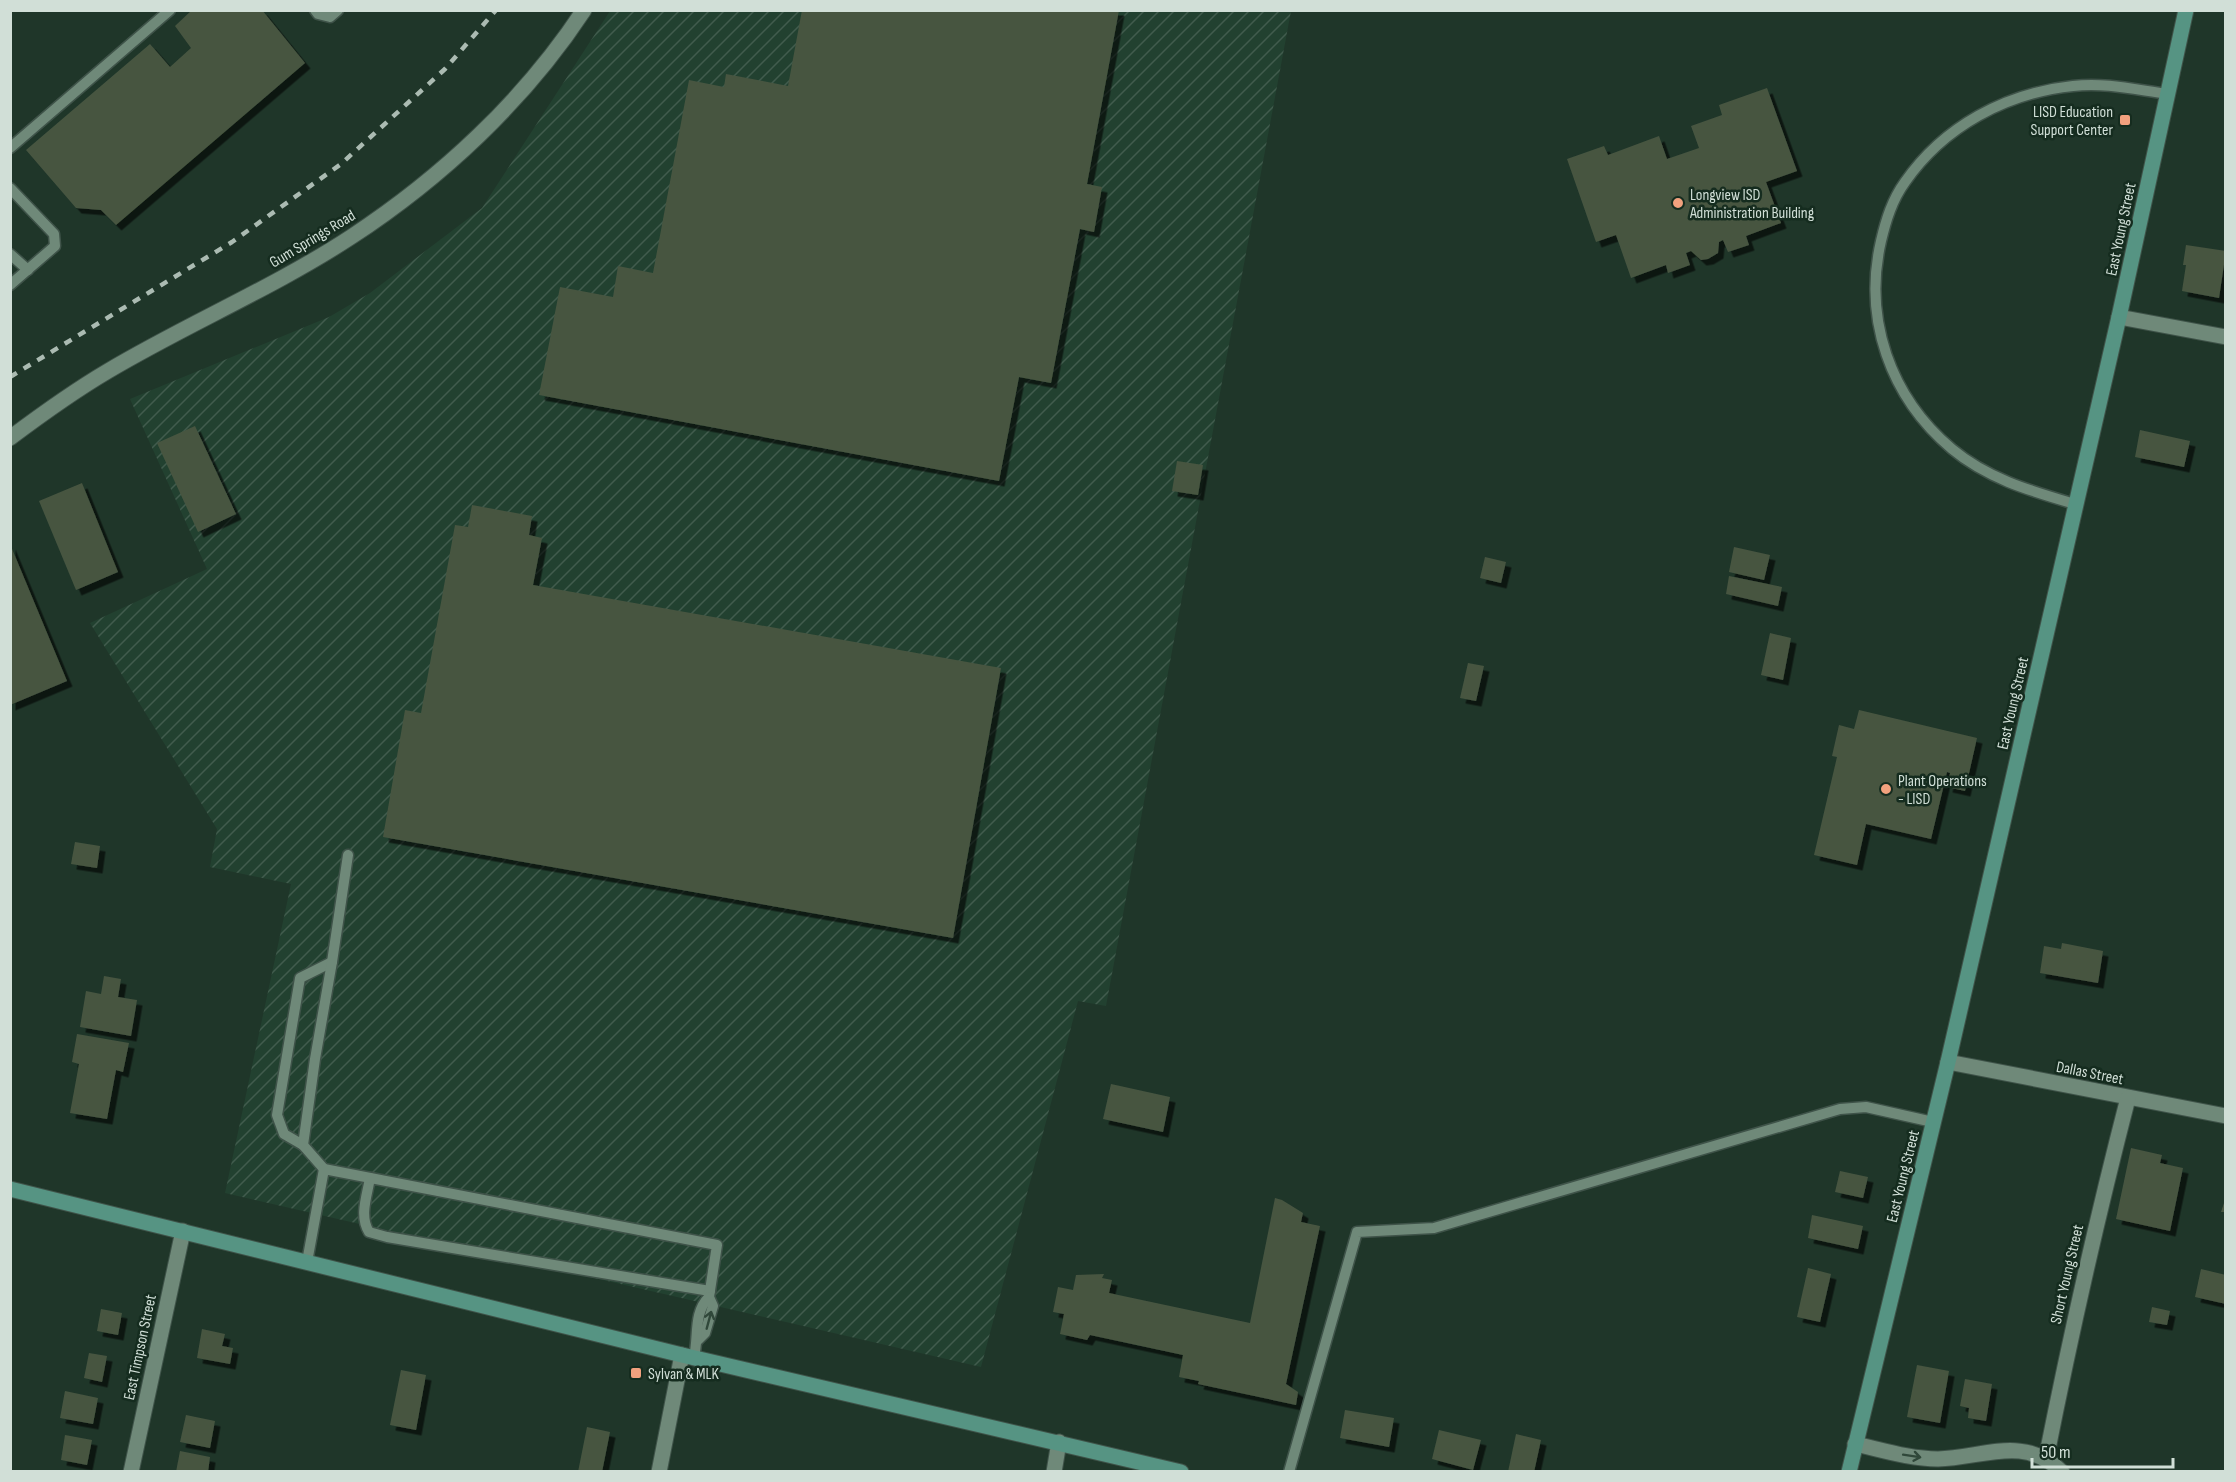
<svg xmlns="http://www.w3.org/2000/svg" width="2236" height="1482" font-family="'Sofia Sans Condensed',sans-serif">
<defs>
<pattern id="industrial-furrows" width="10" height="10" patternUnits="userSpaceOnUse" patternTransform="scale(1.5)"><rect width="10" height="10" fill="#224130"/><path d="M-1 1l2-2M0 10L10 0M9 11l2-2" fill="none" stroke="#415c4d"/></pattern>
<filter id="shadow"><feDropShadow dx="5.5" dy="5.5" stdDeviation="0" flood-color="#0009"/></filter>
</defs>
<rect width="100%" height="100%" fill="#1f3629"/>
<path fill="url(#industrial-furrows)" d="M610 11H1291L1106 1006 1078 1001 981 1367 225 1193 291 884 210 867 217 829 90 623 207 569 130 399 329 317 370 293 482 208Z"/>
<g fill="#475541" filter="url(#shadow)">
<path d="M192 10H262L305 63 116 225 101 210 76 208 26 150 150 44 170 67 191 48 175 26Z"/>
<path d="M802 10H1119L1087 184 1102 187 1094 232 1080 229 1051 383 1019 377 999 481 539 395 560 287 613 297 618 266 653 273 689 80 724 87 726 74 788 86Z"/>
<path d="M1767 88 1797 171 1766 182 1781 223 1746 236 1749 245 1728 252 1723 240 1719 242 1718 253 1708 259 1701 260 1691 251 1686 253 1690 265 1668 273 1666 265 1631 278 1616 235 1596 242 1567 159 1604 146 1608 155 1659 136 1667 159 1699 148 1691 126 1722 115 1719 105Z"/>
<path d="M2186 245 2226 251 2219 298 2182 291 2186 265H2183Z"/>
<path d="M195 426 236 514 198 532 157 443Z"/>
<path d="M2140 430 2190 441 2184 467 2135 457Z"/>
<path d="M1177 461 1203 465 1198 495 1172 491Z"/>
<path d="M82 483 118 572 76 590 39 501Z"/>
<path d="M472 505 532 516 529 535 542 538 533 585 1001 668 953 938 383 837 405 710 421 713 455 525 468 527Z"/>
<path d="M10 544 67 681 10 705Z"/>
<path d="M1734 547 1770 555 1764 580 1729 572Z"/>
<path d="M1485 557 1506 562 1501 583 1480 578Z"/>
<path d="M1729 576 1782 587 1778 606 1726 594Z"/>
<path d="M1770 633 1791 638 1783 680 1761 675Z"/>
<path d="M1468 663 1484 666 1476 701 1460 698Z"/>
<path d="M1859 710 1977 738 1965 791 1947 787 1950 773 1947 772 1931 839 1866 824 1857 865 1814 855 1837 757 1832 756 1839 725 1854 729Z"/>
<path d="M75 842 100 846 97 868 71 864Z"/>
<path d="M2062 943 2103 951 2098 983 2040 973 2044 946 2061 949Z"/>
<path d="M104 976 121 979 118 997 137 1000 131 1036 80 1027 86 991 101 994Z"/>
<path d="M77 1034 129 1043 123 1072 116 1070 107 1119 70 1113 79 1064 72 1062Z"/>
<path d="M1111 1084 1170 1097 1163 1132 1103 1119Z"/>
<path d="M2131 1148 2162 1155 2160 1163 2183 1168 2170 1231 2116 1219Z"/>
<path d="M1840 1171 1868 1177 1863 1198 1835 1192Z"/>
<path d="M2226 1197V1212H2221Z"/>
<path d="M1275 1198 1282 1200 1303 1213 1301 1222 1320 1226 1286 1384 1298 1392 1296 1405 1198 1384 1199 1381 1179 1377 1183 1355 1090 1335 1087 1340 1060 1334 1064 1314 1053 1312 1058 1287 1073 1290 1076 1275 1104 1274 1102 1278 1112 1280 1109 1293 1250 1323Z"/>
<path d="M1812 1215 1863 1226 1858 1249 1808 1238Z"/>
<path d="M1808 1268 1831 1274 1820 1322 1797 1317Z"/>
<path d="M2201 1269 2226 1275V1304L2195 1297Z"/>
<path d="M2152 1307 2170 1311 2167 1325 2149 1322Z"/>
<path d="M101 1309 122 1313 118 1335 97 1331Z"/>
<path d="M202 1329 225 1334 222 1346 233 1348 230 1364 197 1358Z"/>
<path d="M89 1353 107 1356 102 1382 84 1378Z"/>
<path d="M1917 1365 1949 1371 1940 1423 1907 1417Z"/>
<path d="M401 1370 426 1375 416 1430 390 1425Z"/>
<path d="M1965 1379 1992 1384 1986 1421 1968 1418 1969 1408 1960 1406Z"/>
<path d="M65 1391 98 1398 93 1424 60 1418Z"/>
<path d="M1345 1410 1394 1418 1389 1447 1340 1438Z"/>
<path d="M186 1415 215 1421 210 1448 180 1442Z"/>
<path d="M587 1427 610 1432 602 1472H578Z"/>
<path d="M1439 1430 1481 1440 1473 1470 1432 1459Z"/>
<path d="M1516 1434 1541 1440 1534 1472H1508Z"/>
<path d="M65 1435 92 1440 87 1465 61 1460Z"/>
<path d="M180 1451 210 1457 208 1472H176Z"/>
</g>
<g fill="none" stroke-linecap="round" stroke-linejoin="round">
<g stroke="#3f5349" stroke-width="13">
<g id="lane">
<path d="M315 10 318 14 330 17 338 10"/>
<path d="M10 148 170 10"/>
<path d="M10 188 54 234 55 246 10 285"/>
<path d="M10 254 28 270"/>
<path d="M2075 504C2031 491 1988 479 1952 449 1890 397 1863 319 1881 241 1886 220 1892 200 1905 182 1944 126 2006 93 2073 86 2105 82 2137 90 2168 94"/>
<path d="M303 1145 284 1134 277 1115 300 978 332 962"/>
<path d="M324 1169 303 1145 315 1059 332 962 348 855"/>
<path d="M370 1178C367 1196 359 1216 369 1232L387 1237 710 1291"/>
<path d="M307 1262 324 1169 717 1245 709 1297 713 1306 705 1333 698 1340"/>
<path d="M694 1357C699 1336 693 1313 709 1297"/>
<path d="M1289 1472 1357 1232 1434 1228 1840 1109 1866 1107 1933 1122"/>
</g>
</g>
<g stroke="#3f5349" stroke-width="17">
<g id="street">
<path d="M2119 317 2226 337"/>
<path d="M10 438C42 414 74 391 108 371 187 324 273 288 351 237 441 178 524 101 584 10"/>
<path d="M1948 1062 2226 1116"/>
<path d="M1855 1444C1882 1450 1910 1459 1938 1459 1983 1458 2024 1434 2062 1472"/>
<path d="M2046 1459C2070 1338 2097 1218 2128 1098"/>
<path d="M131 1472 183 1231"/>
<path d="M659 1472 682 1355"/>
<path d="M1054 1472 1059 1442"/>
</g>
</g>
<g stroke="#3f5349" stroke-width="17">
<g id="secondary">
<path d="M10 1189 682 1355 1181 1472"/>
<path d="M1849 1472 1948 1062 2119 317 2186 10"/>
</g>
</g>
<use href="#lane" stroke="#6f8979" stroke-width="10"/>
<use href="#street" stroke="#6f8979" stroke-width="15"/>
<use href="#secondary" stroke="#569483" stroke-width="15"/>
<path stroke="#abbbb2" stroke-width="4.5" stroke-dasharray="8 8" stroke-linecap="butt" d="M10 377 232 242 341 164 445 69 496 10"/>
</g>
<defs><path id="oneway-shaft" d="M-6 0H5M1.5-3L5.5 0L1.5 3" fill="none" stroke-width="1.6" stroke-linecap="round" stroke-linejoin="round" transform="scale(1.5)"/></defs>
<g stroke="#30483a">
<use href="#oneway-shaft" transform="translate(709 1320) rotate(-75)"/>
<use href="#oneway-shaft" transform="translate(1912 1456) rotate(9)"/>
</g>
<g fill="#f2a17e" stroke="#152c1f" stroke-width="2">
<rect x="2119" y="114" width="12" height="12" rx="3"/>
<circle cx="1678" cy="203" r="6"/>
<circle cx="1886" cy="789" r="6"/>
<rect x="630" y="1367" width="12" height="12" rx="3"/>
</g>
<g text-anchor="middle" stroke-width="5" stroke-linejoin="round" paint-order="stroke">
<g font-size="16" fill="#d1dfd7" stroke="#152c1f" text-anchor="start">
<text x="2113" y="117" text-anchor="end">LISD Education<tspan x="2113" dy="18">Support Center</tspan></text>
<text x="1690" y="200">Longview ISD<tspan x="1690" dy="18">Administration Building</tspan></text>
<text x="1898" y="786">Plant Operations<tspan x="1898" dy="18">- LISD</tspan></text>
<text x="648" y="1379">Sylvan &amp; MLK</text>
</g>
<g font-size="16" fill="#d1dfd7" stroke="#152c1f">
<text transform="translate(2120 229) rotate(-78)" y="6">East Young Street</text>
<text transform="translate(312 238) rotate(-31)" y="6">Gum Springs Road</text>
<text transform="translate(2012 703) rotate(-77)" y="6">East Young Street</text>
<text transform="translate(2090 1072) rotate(11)" y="6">Dallas Street</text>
<text transform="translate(1902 1176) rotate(-76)" y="6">East Young Street</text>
<text transform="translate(2066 1274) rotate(-77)" y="6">Short Young Street</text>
<text transform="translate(139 1347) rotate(-78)" y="6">East Timpson Street</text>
</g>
</g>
<rect width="2236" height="1482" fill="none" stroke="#d1dfd7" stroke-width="24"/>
<path d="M2032 1458v9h141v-9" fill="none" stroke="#d1dfd7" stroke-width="3"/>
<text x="2041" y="1458" font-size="18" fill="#d1dfd7" stroke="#152c1f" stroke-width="4.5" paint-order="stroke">50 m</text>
</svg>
